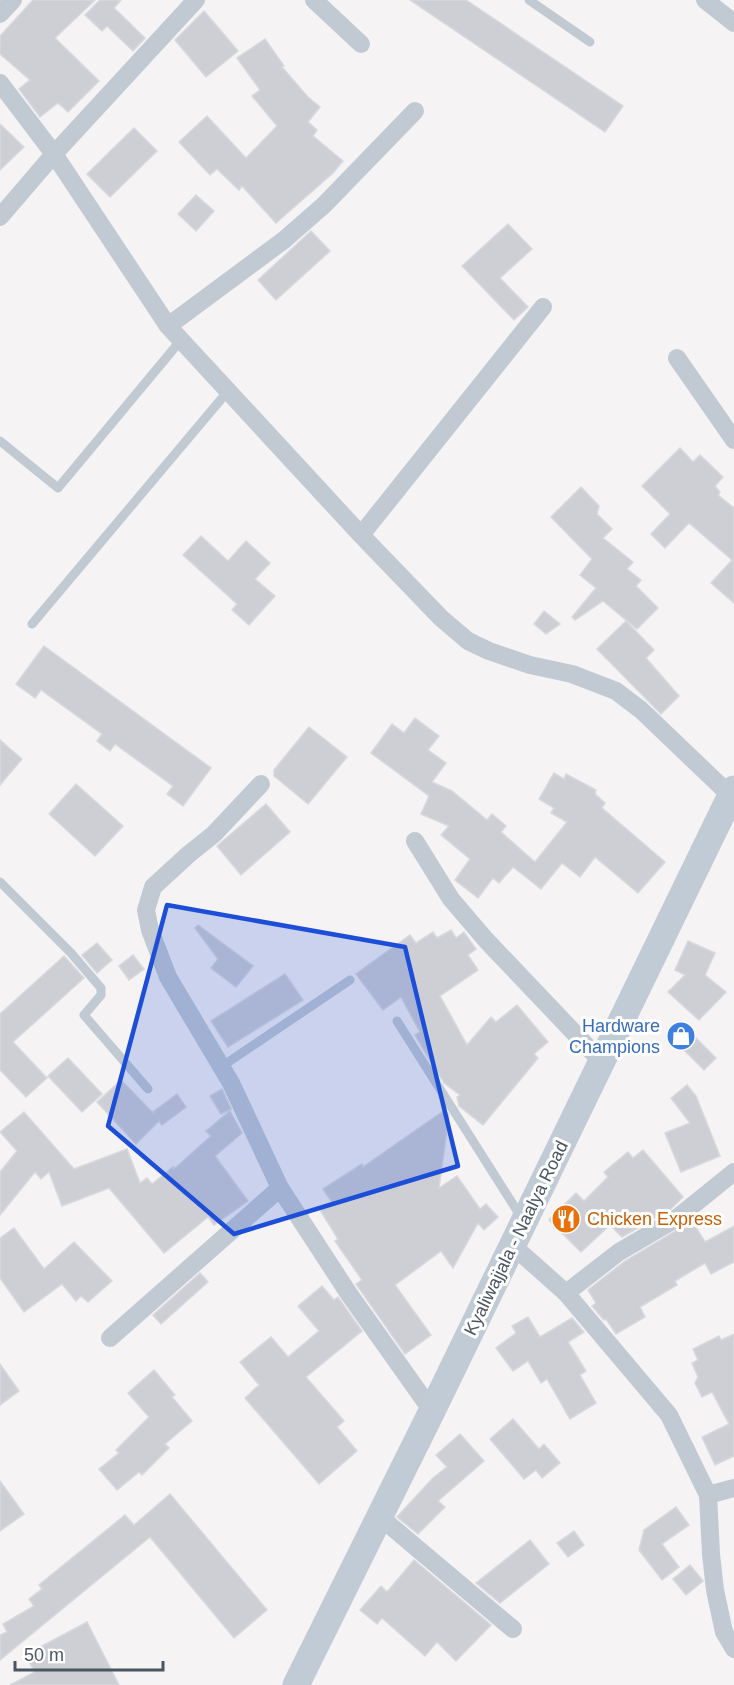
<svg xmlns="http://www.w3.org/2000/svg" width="734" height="1685" font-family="Arial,sans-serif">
<rect width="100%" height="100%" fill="#f5f3f3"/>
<g fill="#cdcfd5" stroke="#d7d9de" stroke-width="1.5">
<path d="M33 0H95L55 38 99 81 68 112 58 103 40 117 19 89 30 80 0 54V36Z"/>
<path d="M100 0H121L114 8 145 38 133 51 107 26 102 31 85 15Z"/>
<path d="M410 0H466L623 106 605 132Z"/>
<path d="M204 11 238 51 206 77 175 40Z"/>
<path d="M265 39 284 66 282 67 308 97 320 107 308 122 317 130 313 136 343 161 333 173 276 223 242 186 239 190 217 169 210 175 179 142 207 116 246 158 277 126 252 96 260 90 237 58Z"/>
<path d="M0 124 24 147 0 170Z"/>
<path d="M134 128 157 151 110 197 87 174Z"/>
<path d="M196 195 214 211 196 231 178 214Z"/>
<path d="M508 224 532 249 500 278 528 307 514 320 462 266Z"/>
<path d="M311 231 330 251 276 300 258 280Z"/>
<path d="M680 448 693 462 700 455 723 477 715 486 720 492 718 495 734 508V603L711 583 732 560 689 523 665 548 651 534 670 514 642 486Z"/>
<path d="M581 487 599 506 597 514 612 529 603 538 633 562 627 569 641 580 636 586 658 608 637 629 603 601 575 620 572 617 596 588 580 575 592 559 551 517Z"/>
<path d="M201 536 228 561 246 541 270 563 255 579 275 596 249 625 232 610 237 604 183 555Z"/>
<path d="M544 611 560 624 546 634 534 624Z"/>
<path d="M626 621 654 650 646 658 679 696 661 714 597 649Z"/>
<path d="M44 646 211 768 183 806 167 794 173 786 115 744 110 751 97 741 102 734 41 690 35 698 16 684Z"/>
<path d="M415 718 439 736 428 750 446 763 432 782 452 791 487 820 492 814 506 826 501 832 535 862 567 822 551 813 554 808 539 799 554 773 564 779 566 774 596 790 595 794 605 803 602 808 665 862 638 893 595 857 580 877 562 863 541 889 513 867 499 883 493 878 478 898 455 880 470 859 441 835 449 826 421 814 429 796 371 753 392 724 404 733Z"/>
<path d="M309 727 347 757 308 804 274 776V770Z"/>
<path d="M0 740 22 759 0 785Z"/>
<path d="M76 784 123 826 95 856 49 814Z"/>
<path d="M266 804 290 832 241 875 217 846Z"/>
<path d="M198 925 253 966 236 987 211 968 218 959 195 928Z"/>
<path d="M451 930 456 938 464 932 476 949 468 955 478 970 440 996 467 1045 491 1017 496 1022 517 1005 548 1042 534 1054 538 1058 483 1125 459 1106 457 1097 460 1095 444 1083 427 1055 415 1035 420 1032 401 997 383 1010 356 974 410 935 416 943 433 932 437 938Z"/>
<path d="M688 941 715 953 705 975 726 992 699 1020 668 992 685 975 675 970Z"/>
<path d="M97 943 112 960 97 973 82 955Z"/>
<path d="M133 955 144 969 129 980 119 966Z"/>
<path d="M64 956 84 978 13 1042 47 1078 26 1097 0 1070V1014Z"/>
<path d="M285 974 303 1000 228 1047 211 1021Z"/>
<path d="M684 1026 716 1058 704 1070 672 1038Z"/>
<path d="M68 1058 102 1094 82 1112 48 1076Z"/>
<path d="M121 1080 155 1115 153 1112 177 1094 186 1107 162 1125 159 1121 136 1144 97 1102Z"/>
<path d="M687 1085 696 1096 720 1156 681 1172 665 1133 690 1123 671 1098Z"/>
<path d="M222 1089 231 1109 221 1114 210 1096Z"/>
<path d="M445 1110 449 1115 439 1188 457 1176 480 1209 486 1204 498 1217 484 1230 478 1223 453 1268 441 1251 395 1285 431 1335 405 1354 356 1284 362 1280 335 1241 338 1239 320 1210 332 1202 323 1189 362 1164 363 1167Z"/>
<path d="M230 1111 242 1133 215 1156 248 1201 214 1225 208 1217 164 1253 109 1188 62 1206 49 1172 41 1179 35 1172 0 1215V1172L17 1151 0 1132 24 1112 74 1169 127 1149 140 1183 147 1178 152 1184 173 1167 174 1169 211 1136 206 1131Z"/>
<path d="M643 1150 683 1197 671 1209 622 1237 610 1225 581 1252 549 1220 576 1193 584 1201 608 1177 604 1172 628 1152 633 1158Z"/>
<path d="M692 1221 705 1242 734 1226V1262L711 1274 705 1263 675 1281 677 1285 640 1307 645 1317 616 1334 606 1319 604 1320 592 1306 596 1303 588 1290 625 1261Z"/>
<path d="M14 1228 44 1269 74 1242 112 1281 88 1302 81 1296 76 1301 62 1284 24 1312 0 1278V1238Z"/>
<path d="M200 1273 208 1282 161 1324 153 1315Z"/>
<path d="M322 1286 334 1300 338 1297 362 1331 306 1377 344 1421 337 1427 357 1451 319 1484 245 1398 259 1385 240 1362 271 1337 288 1357 319 1331 298 1306Z"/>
<path d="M528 1317 540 1337 572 1318 584 1332 568 1342 586 1371 580 1375 596 1403 570 1419 547 1379 541 1383 528 1361 513 1371 496 1348 516 1333 512 1326Z"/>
<path d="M734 1334V1456L715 1465 702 1437 729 1424 712 1392 702 1397 695 1383 698 1377 692 1363 698 1360 693 1349 719 1336 721 1340Z"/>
<path d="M0 1364 19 1391 0 1405Z"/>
<path d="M154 1370 175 1395 172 1397 192 1421 165 1444 169 1448 142 1475 139 1472 117 1490 99 1469 119 1453 116 1450 149 1417 128 1393Z"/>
<path d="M513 1419 539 1449 544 1444 560 1463 542 1478 536 1470 524 1479 490 1439Z"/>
<path d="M460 1434 484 1461 438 1501 445 1507 418 1534 397 1517 433 1478 447 1467 436 1455Z"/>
<path d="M0 1481 24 1514 0 1531Z"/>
<path d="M170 1494 267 1610 234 1638 150 1537 0 1660V1635L7 1632 3 1624 34 1606 29 1599 42 1589 39 1585 125 1515 134 1525Z"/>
<path d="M676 1507 689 1525 662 1544 679 1567 662 1580 639 1550 644 1530Z"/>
<path d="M574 1531 584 1545 568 1557 557 1543Z"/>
<path d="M530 1540 549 1564 500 1603 476 1583Z"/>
<path d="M414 1560 491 1625 456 1661 437 1642 425 1656 382 1618 377 1624 360 1610 381 1586 387 1592Z"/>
<path d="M690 1565 703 1581 686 1595 673 1579Z"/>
<path d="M87 1622 119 1685H10L35 1672 25 1655Z"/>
</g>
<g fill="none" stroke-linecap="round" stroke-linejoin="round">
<g stroke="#c1cad2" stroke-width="9">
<path d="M529 0 590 42"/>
<path d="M0 441 58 488 181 340"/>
<path d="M32 624 228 391"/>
<path d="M0 882 71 953 101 988V995L84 1015 148 1089"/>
<path d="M397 1021 521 1217"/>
<path d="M221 1067 350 980"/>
</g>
<g stroke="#c1cad2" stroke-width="18">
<path d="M314 0 361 44"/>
<path d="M705 0 734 23"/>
<path d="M0 14 13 0"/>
<path d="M0 83 54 154 168 326 361 535 441 618 468 641 489 651 530 665 572 674 616 691 641 710 731 796"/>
<path d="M0 217 54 154 196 0"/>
<path d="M168 326 284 240 324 205 415 111"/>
<path d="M677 358 734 440"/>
<path d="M361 535 543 307"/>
<path d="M261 784 214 834 189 854 153 887 146 910 150 930 168 977 231 1083 280 1188 349 1294 432 1411"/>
<path d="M415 841 451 899 486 940 602 1062"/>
<path d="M512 1245 566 1293 669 1415 708 1495 711 1554 715 1590 724 1632 734 1649"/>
<path d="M566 1293 619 1252 677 1218 734 1172"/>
<path d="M110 1338 280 1188"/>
<path d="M708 1495 734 1488"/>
<path d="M380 1517 513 1629"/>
</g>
<path stroke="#c1cbd6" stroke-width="27" d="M296 1685 432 1411 734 789"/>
</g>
<path fill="#1d4ed8" fill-opacity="0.2" stroke="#1d4ed8" stroke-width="4.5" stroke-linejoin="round" d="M167 905 405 947 458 1166 234 1234 108 1126Z"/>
<defs>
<g id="shop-disc" transform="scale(1.5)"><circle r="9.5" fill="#3f7fe0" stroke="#fff"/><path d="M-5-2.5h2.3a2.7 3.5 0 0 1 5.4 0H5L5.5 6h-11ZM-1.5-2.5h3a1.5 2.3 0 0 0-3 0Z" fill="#fff"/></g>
<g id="restaurant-disc" transform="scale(1.5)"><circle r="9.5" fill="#e8710a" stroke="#fff"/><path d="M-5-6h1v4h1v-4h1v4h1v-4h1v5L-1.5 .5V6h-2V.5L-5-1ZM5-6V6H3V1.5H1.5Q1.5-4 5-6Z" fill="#fff"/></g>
</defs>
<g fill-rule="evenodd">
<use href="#shop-disc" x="681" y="1036"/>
<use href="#restaurant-disc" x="566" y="1219"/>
</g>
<g text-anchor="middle" stroke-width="6" stroke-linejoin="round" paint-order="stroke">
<g font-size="18" fill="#366cbe" stroke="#fff" text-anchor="end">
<text x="660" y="1032">Hardware<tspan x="660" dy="21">Champions</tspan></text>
</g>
<g font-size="18" fill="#c56008" stroke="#fff" text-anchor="start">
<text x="587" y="1225">Chicken Express</text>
</g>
<g font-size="18" fill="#4a5661" stroke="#fff">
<text transform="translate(516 1238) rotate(-64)" y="6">Kyaliwajjala - Naalya Road</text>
</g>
</g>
<path d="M15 1661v9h148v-9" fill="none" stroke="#4a5661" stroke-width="3"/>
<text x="24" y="1661" font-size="18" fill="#4a5661" stroke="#ffffff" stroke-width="4.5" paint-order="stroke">50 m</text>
</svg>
